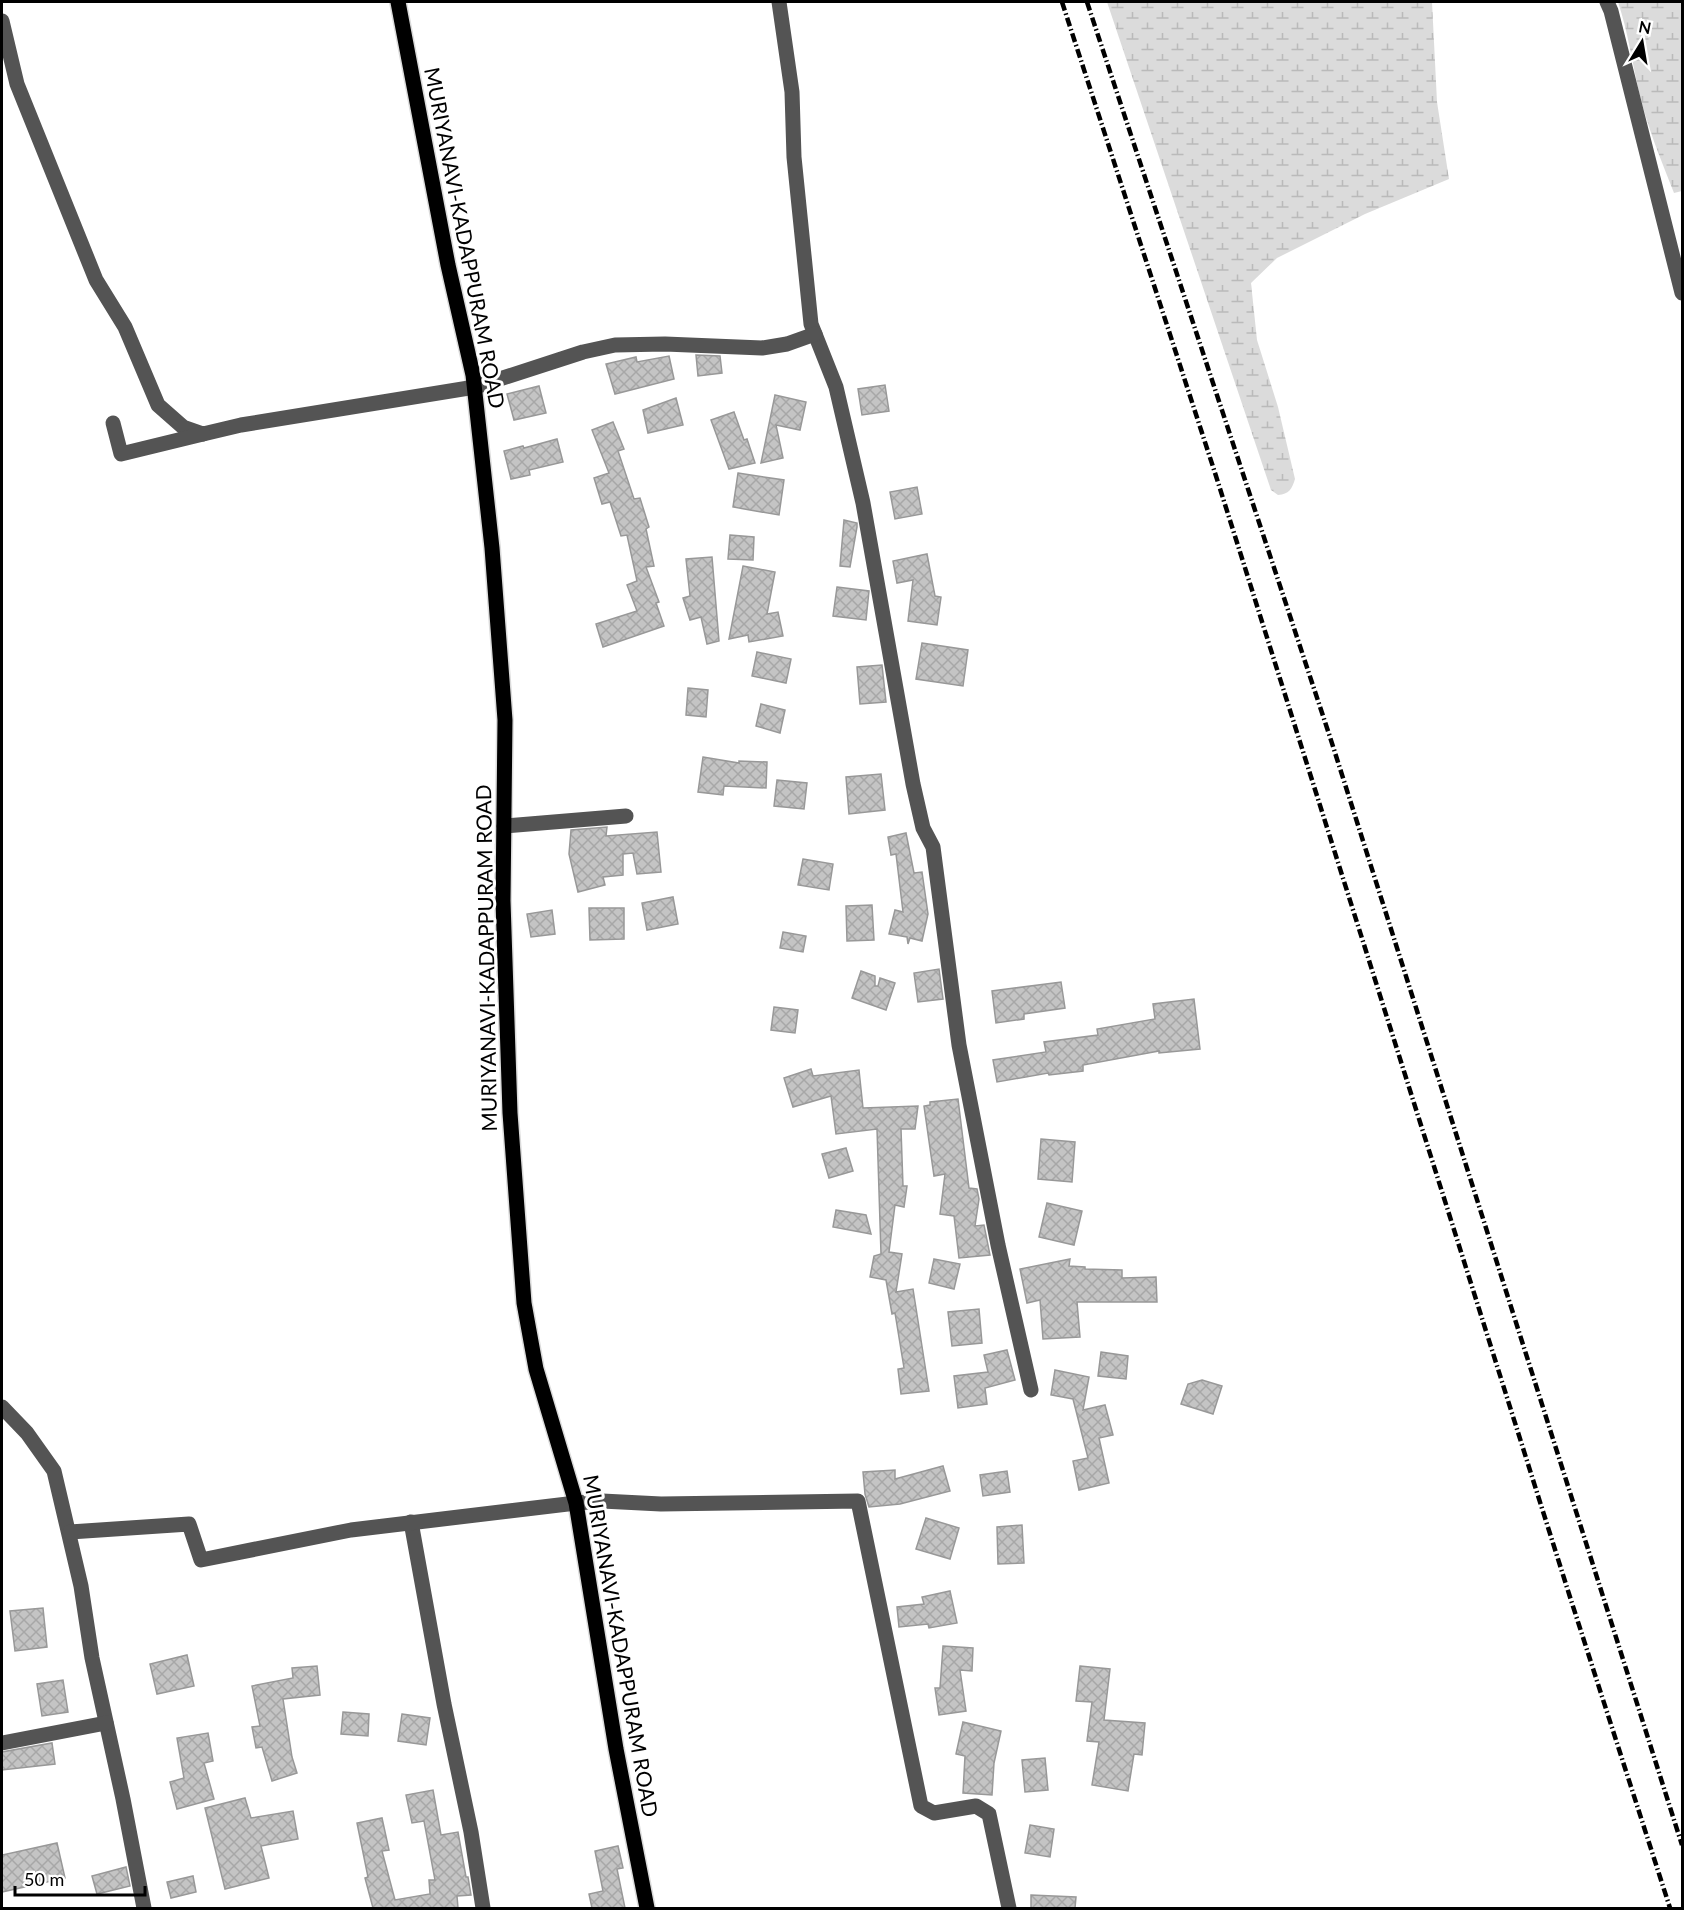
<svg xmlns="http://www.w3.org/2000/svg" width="1684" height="1910" font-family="Lato,sans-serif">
<defs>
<pattern id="wetland-marsh" width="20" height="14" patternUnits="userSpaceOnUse" patternTransform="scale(1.5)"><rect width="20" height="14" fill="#dbdbdb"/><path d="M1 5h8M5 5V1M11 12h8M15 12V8" fill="none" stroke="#bababa"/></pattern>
<pattern id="building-cross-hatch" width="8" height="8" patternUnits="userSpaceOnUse" patternTransform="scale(1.5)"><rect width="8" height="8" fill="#c4c4c4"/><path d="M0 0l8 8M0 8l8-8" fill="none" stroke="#a7a7a7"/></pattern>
</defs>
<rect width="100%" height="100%" fill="#fff"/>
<g fill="url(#wetland-marsh)">
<path d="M1107 2H1432L1437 102 1449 179 1365 214 1277 258 1251 283 1257 340 1278 407 1295 479C1292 489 1289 494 1278 495L1271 490Z"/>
<path d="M1618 2H1682V191L1674 193C1661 160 1647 126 1639 92 1632 61 1628 32 1618 2Z"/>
</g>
<g fill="url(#building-cross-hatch)" stroke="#989898" stroke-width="1.5">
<path d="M696 355 720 356 722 373 698 376Z"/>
<path d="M669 356 674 379 615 394 606 364 636 357 637 362Z"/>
<path d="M885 385 889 411 862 415 858 389Z"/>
<path d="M539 386 546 413 514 420 507 394Z"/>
<path d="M775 395 806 402 800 430 776 425 783 458 761 463Z"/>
<path d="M676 398 683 425 648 433 643 410Z"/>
<path d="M734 412 744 440 747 439 755 463 729 469 711 420Z"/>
<path d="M613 422 624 449 618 451 634 499 640 498 649 527 646 529 654 566 646 567 659 602 656 603 664 626 603 647 596 624 637 611 627 585 637 581 627 535 621 536 610 502 602 504 594 478 609 473 592 430Z"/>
<path d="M557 439 563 462 529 470 530 475 511 479 504 451 523 446 524 448Z"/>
<path d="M738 473 784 480 779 515 733 507Z"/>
<path d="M917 487 922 514 895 519 890 492Z"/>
<path d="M844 520 857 523V527L850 567 840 566Z"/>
<path d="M730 535 754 537 753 560 728 559Z"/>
<path d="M927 554 935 596 941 597 937 625 908 621 913 580 897 583 893 561Z"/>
<path d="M712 557 719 641 707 644 701 617 690 620 683 598 690 596 686 559Z"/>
<path d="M743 566 775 572 767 614 778 612 783 636 749 642 748 635 729 639Z"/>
<path d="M837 587 869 591 866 620 833 616Z"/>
<path d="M922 643 968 650 963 686 916 679Z"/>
<path d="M757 652 791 659 786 683 752 676Z"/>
<path d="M882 665 886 702 860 704 857 667Z"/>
<path d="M688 688 708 690 706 717 686 715Z"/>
<path d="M761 704 785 710 780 733 756 726Z"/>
<path d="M703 757 739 763V761L767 762 766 788 724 786 723 795 698 792Z"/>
<path d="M881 774 885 810 849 814 846 777Z"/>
<path d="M777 780 807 783 804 809 774 806Z"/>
<path d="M607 827 606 836 657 832 661 872 637 874 633 853 623 854V875L603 877 605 885 578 892 569 854 571 830Z"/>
<path d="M906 833 914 873 922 872 928 914 922 941 910 938 908 944 907 937 889 934 895 910 903 912 896 854 891 855 888 837Z"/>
<path d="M803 859 833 864 829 890 798 885Z"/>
<path d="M673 897 678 924 647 930 642 903Z"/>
<path d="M872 905 874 940 847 941 846 906Z"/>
<path d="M589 908H624V939L590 940Z"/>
<path d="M552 910 555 934 531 937 527 914Z"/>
<path d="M783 932 806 936 803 952 780 948Z"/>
<path d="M939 969 943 999 918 1002 914 973Z"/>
<path d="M861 971 875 976V986H878L880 978 895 983 886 1010 852 998Z"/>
<path d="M1061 982 1065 1008 1024 1014V1019L996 1023 992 991Z"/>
<path d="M1194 999 1200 1049 1159 1053V1051L1083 1065V1071L1049 1075 1048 1073 997 1082 993 1060 1046 1052 1044 1042 1098 1035 1097 1029 1155 1019 1153 1004Z"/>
<path d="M774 1007 798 1010 795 1033 771 1030Z"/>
<path d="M811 1069 813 1076 859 1070 863 1108 918 1106 915 1129H901L903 1186H907L904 1207 895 1205 889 1252 902 1254 896 1292 913 1289 929 1391 901 1394 898 1369 904 1368 895 1313 892 1314 886 1280 870 1277 874 1256 881 1254 877 1129 836 1134 831 1096 793 1107 784 1078Z"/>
<path d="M958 1099 969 1188 977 1189 979 1199 975 1226 984 1225 990 1255 959 1258 954 1216 940 1214 945 1174 934 1176 924 1106 930 1105V1102Z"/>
<path d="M1041 1139 1075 1142 1072 1182 1038 1179Z"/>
<path d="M846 1148 853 1171 829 1178 822 1154Z"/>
<path d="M1047 1203 1082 1211 1074 1245 1039 1237Z"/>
<path d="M836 1210 866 1215 871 1234 833 1227Z"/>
<path d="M934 1259 960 1264 954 1289 929 1283Z"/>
<path d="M1070 1259 1069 1266 1085 1267V1269L1122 1270V1278L1156 1277 1157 1302H1077L1080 1337 1043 1339 1040 1300 1027 1303 1020 1269Z"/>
<path d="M979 1309 982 1343 952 1346 948 1312Z"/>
<path d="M1007 1350 1015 1380 985 1388 987 1404 958 1408 954 1376 988 1372 984 1355Z"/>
<path d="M1101 1352 1128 1356 1126 1379 1098 1376Z"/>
<path d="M1055 1370 1089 1377 1083 1410 1105 1405 1113 1435 1099 1438 1109 1483 1079 1490 1073 1461 1088 1458 1073 1399 1051 1395Z"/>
<path d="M1202 1380 1222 1386 1213 1414 1181 1404 1188 1384Z"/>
<path d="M943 1466 950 1491 900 1504 869 1507 865 1494 863 1472 895 1470V1479Z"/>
<path d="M1007 1471 1010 1492 983 1496 980 1475Z"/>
<path d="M926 1518 959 1528 950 1559 916 1549Z"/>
<path d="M1022 1525 1024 1563 998 1564 997 1527Z"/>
<path d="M950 1591 957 1623 929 1628 928 1624 899 1627 897 1607 924 1604 922 1597Z"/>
<path d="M43 1608 47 1647 15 1651 10 1611Z"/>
<path d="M943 1646 973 1648 972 1671 960 1670 966 1711 939 1715 935 1688H940Z"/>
<path d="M187 1655 194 1686 157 1694 150 1664Z"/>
<path d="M317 1666 320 1695 283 1699 292 1757 297 1773 272 1781 262 1747 256 1748 252 1727 260 1726 252 1686 293 1678 292 1668Z"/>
<path d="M1080 1666 1110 1669 1104 1720 1145 1723 1142 1755 1134 1754 1128 1791 1092 1785 1099 1742 1087 1741 1092 1702 1076 1701Z"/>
<path d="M63 1680 68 1712 42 1716 37 1684Z"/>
<path d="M343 1712 369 1714 368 1736 341 1734Z"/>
<path d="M402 1714 430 1718 426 1745 398 1741Z"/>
<path d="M963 1722 1001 1731 994 1763 992 1795 963 1793 965 1756 956 1754Z"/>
<path d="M208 1733 213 1761 204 1763 214 1799 177 1809 170 1782 184 1778 177 1738Z"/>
<path d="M52 1743 55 1764 2 1770V1752Z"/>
<path d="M1045 1758 1048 1790 1025 1792 1022 1760Z"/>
<path d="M433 1790 441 1835 458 1832 466 1877H468L471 1895 457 1896 458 1908H373L365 1878 368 1877 357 1823 382 1818 389 1850 382 1851 395 1900 430 1894 429 1880H435L424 1821 412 1823 406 1795Z"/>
<path d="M245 1798 251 1818 293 1811 298 1839 261 1846 269 1878 225 1889 205 1808Z"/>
<path d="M1030 1825 1054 1829 1050 1857 1025 1853Z"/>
<path d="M57 1843 65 1878 2 1892V1855Z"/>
<path d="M618 1846 623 1868 617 1869 625 1908H592L589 1894 603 1891 595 1851Z"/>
<path d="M126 1867 130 1886 97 1894 92 1876Z"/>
<path d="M193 1876 196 1892 171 1898 167 1882Z"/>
<path d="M1031 1895 1076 1897 1075 1908H1031Z"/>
</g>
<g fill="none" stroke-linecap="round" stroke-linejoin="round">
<g stroke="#dbdbdb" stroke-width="18">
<path id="major" d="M398 2 448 265 473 375 492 548 505 720 503 901 510 1113 524 1303 536 1369 576 1503 616 1749 647 1908"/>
</g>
<g stroke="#545454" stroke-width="15">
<path d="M779 2 792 92 794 157 811 324 836 387 863 503 913 784 923 828 933 847 959 1045 998 1245 1031 1390"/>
<path d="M1607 2 1611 11 1682 293"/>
<path d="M2 21 17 84 96 280 125 327 158 405 183 427 203 434 241 425 475 387 583 352 615 345 665 344 762 348 787 344 815 334"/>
<path d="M113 423 121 454 203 434"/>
<path d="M504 826 626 816"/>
<path d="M2 1407 27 1433 54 1471 81 1586 92 1658 123 1799 144 1908"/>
<path d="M411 1522 444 1704 471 1832 483 1908"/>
<path d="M70 1532 189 1524 201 1560 351 1530 576 1503 602 1501 661 1504 858 1501 921 1806 934 1813 976 1806 989 1814 1009 1908"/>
<path d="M2 1743 106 1723"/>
</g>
<use href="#major" stroke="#000" stroke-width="15"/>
<g stroke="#000" stroke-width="4.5" stroke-dasharray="9 3 1.5 3" stroke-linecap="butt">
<path d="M1062 2 1216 476 1570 1597 1670 1908"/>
<path d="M1087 2 1330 737 1682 1845"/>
</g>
</g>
<g text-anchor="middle" stroke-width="6" stroke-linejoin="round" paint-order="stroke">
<g font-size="21" fill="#000" stroke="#fff">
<text transform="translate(464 238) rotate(79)" y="7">MURIYANAVI-KADAPPURAM ROAD</text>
<text transform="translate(487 958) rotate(-91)" y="7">MURIYANAVI-KADAPPURAM ROAD</text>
<text transform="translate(620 1646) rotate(80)" y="7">MURIYANAVI-KADAPPURAM ROAD</text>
</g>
</g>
<rect width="1684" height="1910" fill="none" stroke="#000000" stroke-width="6"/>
<g transform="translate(1642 42) rotate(11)" stroke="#ffffff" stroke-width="4.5" paint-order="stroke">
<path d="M0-4.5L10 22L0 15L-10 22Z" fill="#000000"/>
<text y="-9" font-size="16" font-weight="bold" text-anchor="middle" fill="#000000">N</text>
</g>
<path d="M15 1886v9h130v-9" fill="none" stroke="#000000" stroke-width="3"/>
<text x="24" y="1886" font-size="18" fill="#000000" stroke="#ffffff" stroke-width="4.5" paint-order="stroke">50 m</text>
</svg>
